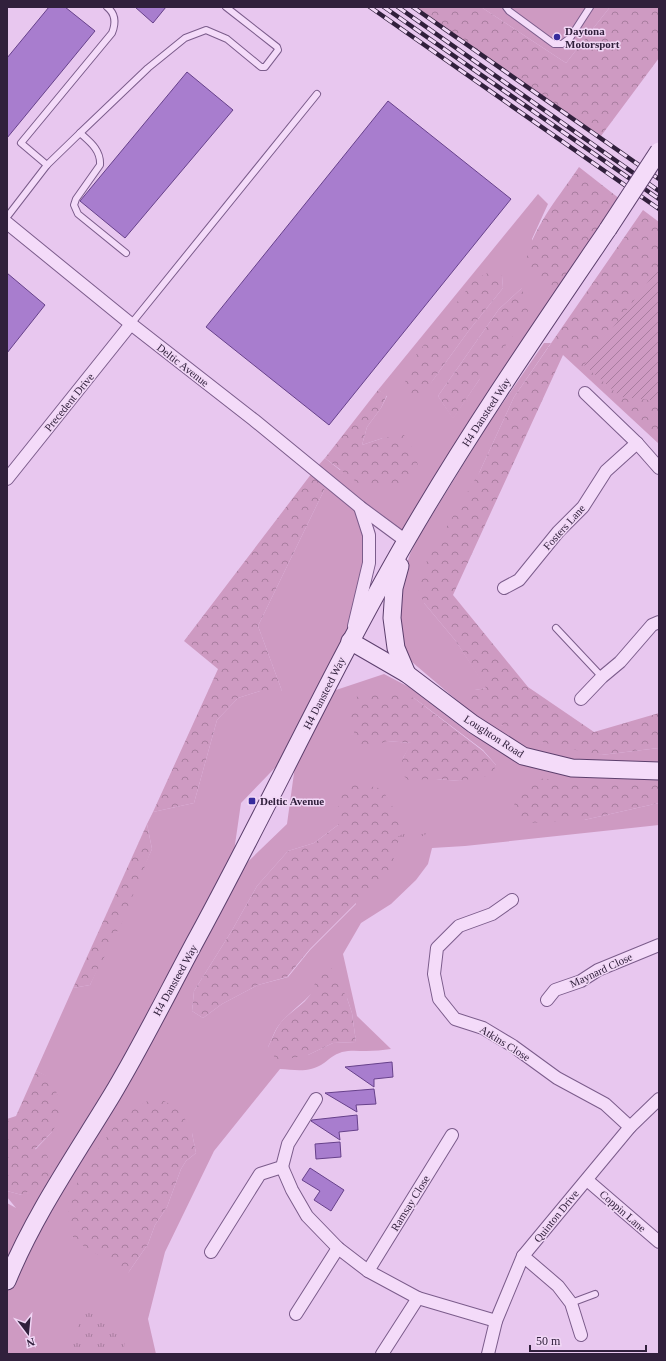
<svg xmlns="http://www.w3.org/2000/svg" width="666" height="1361" font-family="Georgia,serif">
<defs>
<pattern id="forest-crowns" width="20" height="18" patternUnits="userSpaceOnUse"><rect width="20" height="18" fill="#ce9ac2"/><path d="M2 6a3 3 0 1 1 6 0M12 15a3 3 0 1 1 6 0" fill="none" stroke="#a87d9f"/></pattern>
<pattern id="park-tufts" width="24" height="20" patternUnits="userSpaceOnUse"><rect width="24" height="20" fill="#ce9ac2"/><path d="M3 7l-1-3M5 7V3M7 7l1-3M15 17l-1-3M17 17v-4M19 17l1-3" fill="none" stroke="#a87d9f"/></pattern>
<pattern id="garden-furrows" width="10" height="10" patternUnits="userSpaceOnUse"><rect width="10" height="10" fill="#ce9ac2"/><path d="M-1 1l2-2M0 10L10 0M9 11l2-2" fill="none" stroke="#a87d9f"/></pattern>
</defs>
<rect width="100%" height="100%" fill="#e8c7ef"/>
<g fill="#ce9ac2" fill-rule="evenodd">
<path d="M481 7H610L566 63Z"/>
<path d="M538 194 548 204 532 239 561 298 406 541 361 507 369 535 350 641 324 694 384 674 409 687 469 733 521 755 412 662 404 651 397 595 410 554 418 538 487 426 544 343H551L514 397 480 471 424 603 455 640 487 688 475 690 601 755 659 748V784H605L584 820 659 803V825L465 846 432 848 428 864 416 880 391 904 361 923 343 954 357 1016 391 1049C383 1050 374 1051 366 1051 358 1051 350 1050 342 1052 333 1055 331 1058 324 1063 310 1073 296 1070 280 1069L214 1151 165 1252 148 1319 156 1354H7V1203L16 1208 7 1197V1191L22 1195 35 1150 52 1132 50 1078 36 1071 73 988 90 985 152 849 147 824 153 812 194 803 217 720 238 698 260 691H282L258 626 329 480 315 469 325 458 340 470 383 438 362 445 367 427 381 408 387 396 378 390ZM502 276 503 288 470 329 430 384ZM522 288 479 380 453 418 438 396 499 309ZM414 698 483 750 496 765 460 781 436 779 403 758 412 743 387 741ZM298 744 287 824 230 879 241 803ZM338 799 356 904 310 950 288 977 258 985 222 1004 203 1018 192 1011 194 991 231 932 257 886 288 851 314 843 338 825ZM311 994 347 998 352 1013 356 1042 333 1043 308 1055 268 1047C272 1040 274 1031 279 1025 288 1013 301 1005 311 994ZM192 1133 196 1153 186 1161 181 1169 167 1207 155 1225 148 1244 128 1273Z"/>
</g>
<g fill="url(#forest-crowns)">
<path d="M414 7H481L566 63 610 7H659V58L601 136Z"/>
<path d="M579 167 625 203 561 298 525 267C529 231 559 197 579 167Z"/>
<path d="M643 210 659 222V444L563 355 453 595 528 687 594 732 659 713V748L601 755 551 745 481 716 468 704 465 696 475 690 486 688 455 640 424 603 417 586 428 558 480 471 514 397Z"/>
<path d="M494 270 502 276 503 288 470 329 430 384 421 393H411L403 387 416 355 475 279Z"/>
<path d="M522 288 529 315 479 380 453 419 438 396 499 309Z"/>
<path d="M378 390 387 395 381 408 367 427 362 445 383 438 404 435 414 451 419 469 396 486 363 487 325 458Z"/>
<path d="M315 469 329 480 258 626 282 691H260L238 698 217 720 194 803 153 812 218 669 184 641Z"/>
<path d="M374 689 414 698 483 751 496 765 492 775 460 781 436 779 408 780 399 771 403 758 411 743 387 741 366 749 356 739 350 718 354 698Z"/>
<path d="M534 778 605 784H659V803L584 820 527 823 510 819 518 792Z"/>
<path d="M354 782 382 789 403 824 391 868 310 949 287 977 258 985 222 1004 203 1018 192 1011 194 991 231 932 257 886 288 851 314 843 338 825V799Z"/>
<path d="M147 824 152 849 121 924 90 985 73 988Z"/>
<path d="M331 967 347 998 352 1013 356 1042 333 1043 308 1055 277 1061 268 1047C272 1040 274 1032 279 1025 287 1013 302 1007 310 995 314 988 316 979 319 971Z"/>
<path d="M36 1071 50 1077 64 1111 52 1132 35 1149 46 1154 52 1164 48 1179 22 1195 7 1191V1119L16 1116Z"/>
<path d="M156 1096 181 1111 192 1133 196 1153 186 1161 181 1169 167 1207 155 1225 148 1244 128 1273 74 1240 67 1217 80 1174 122 1116Z"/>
</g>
<g fill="url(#park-tufts)">
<path d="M427 821 430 832 400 848 397 837Z"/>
<path d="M84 1312 113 1318 126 1334 123 1354H67Z"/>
</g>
<path fill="url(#garden-furrows)" d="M659 268V401L621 397 584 365Z"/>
<g fill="#a87dce" stroke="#67418b">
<path d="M49 7H65L95 31 7 138V58Z"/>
<path d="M135 7H166L153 23Z"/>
<path d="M187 72 233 110 125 238 80 201Z"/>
<path d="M388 101 511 199 329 425 206 327Z"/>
<path d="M7 273 45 305 7 353Z"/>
<path d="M392 1062 393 1077 374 1079V1087L345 1067Z"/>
<path d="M374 1089 376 1104 356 1105 357 1112 325 1093Z"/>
<path d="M357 1115 358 1130 339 1132 340 1140 311 1121 312 1120Z"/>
<path d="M340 1142 341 1157 316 1159 315 1144Z"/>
<path d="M310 1168 344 1190 331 1211 314 1200 320 1191 302 1180Z"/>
</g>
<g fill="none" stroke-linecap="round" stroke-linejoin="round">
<g stroke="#7b5c8b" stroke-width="8">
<g id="lane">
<path d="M506 7 509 11 554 44H562L570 38 590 7"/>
<path d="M80 133 148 68 185 38 206 30 227 39 261 67H265L278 50 277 47 226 7"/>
<path d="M47 165 21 143 112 33C116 23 116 14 107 7"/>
<path d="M7 217 47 165 80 133C90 142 101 150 100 165L76 199 74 205 78 214 126 253"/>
<path d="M131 324 317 94"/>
<path d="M556 628 602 677"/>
<path d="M571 1303 595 1294"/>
</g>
</g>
<g stroke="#7b5c8b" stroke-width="14">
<g id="street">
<path d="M7 223 131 324 254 420 360 507 406 541"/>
<path d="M585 393 637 443 659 468"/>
<path d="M7 479 131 324"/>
<path d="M504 588 519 580 558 532 583 507 606 471 637 443"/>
<path d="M354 626 369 563V535L360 507"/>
<path d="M581 699 602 677 620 662 652 625 659 622"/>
<path d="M512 900 492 914 459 926 437 948 434 974 439 999 455 1019 483 1028 513 1046 557 1078 605 1104 630 1127"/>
<path d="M547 1000 555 990 581 981 598 970 659 945"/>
<path d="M282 1167 292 1190 307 1216 338 1248 368 1271 418 1298 496 1321"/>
<path d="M587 1180 659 1242"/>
<path d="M211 1252 260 1174 282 1167 288 1144 316 1099"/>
<path d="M523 1256 558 1286 571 1303 581 1335"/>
<path d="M368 1271 452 1135"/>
<path d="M296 1314 338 1248"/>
<path d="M382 1354 418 1298"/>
<path d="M488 1354 496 1321 523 1256 630 1127 659 1099"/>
</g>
</g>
<g stroke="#5c3f6d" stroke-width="19">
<g id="secondary">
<path d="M400 566 394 588 392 618 396 648 407 674"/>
<path d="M350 641 407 674 473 724 523 756 572 768 659 771"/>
<path d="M7 1281C34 1215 75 1156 112 1095 142 1045 168 992 196 940 268 808 331 671 406 541 468 434 538 332 608 229"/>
</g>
</g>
<use href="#lane" stroke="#f4dbf9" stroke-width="6"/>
<use href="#street" stroke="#f4dbf9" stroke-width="12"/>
<use href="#secondary" stroke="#f4dbf9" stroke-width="17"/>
<g stroke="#31203c" stroke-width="4.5">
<g id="rail">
<path d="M370 7 659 209"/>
<path d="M384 7 659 199"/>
<path d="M398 7 659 191"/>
<path d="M413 7 659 179"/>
</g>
</g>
<use href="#rail" stroke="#f1d7f6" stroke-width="3" stroke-dasharray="9" stroke-linecap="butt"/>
<g stroke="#5c3f6d" stroke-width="19" stroke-linecap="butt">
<path id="secondary-bridge" d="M608 229 659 151"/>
</g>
<use href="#secondary-bridge" stroke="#f4dbf9" stroke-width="17"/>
</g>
<g fill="#372b9c" stroke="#f1d7f6" stroke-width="1.5">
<circle cx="557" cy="37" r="4"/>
<rect x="248" y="797" width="8" height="8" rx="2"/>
</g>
<g text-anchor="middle" stroke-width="3" stroke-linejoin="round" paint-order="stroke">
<g font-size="11" font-weight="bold" fill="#31203c" stroke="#f1d7f6" text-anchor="start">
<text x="565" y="35">Daytona<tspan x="565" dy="13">Motorsport</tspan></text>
<text x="260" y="805">Deltic Avenue</text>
</g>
<g font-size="11" fill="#31203c" stroke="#f1d7f6">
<text transform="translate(183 365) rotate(38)" y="4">Deltic Avenue</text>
<text transform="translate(69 402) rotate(-51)" y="4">Precedent Drive</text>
<text transform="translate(486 412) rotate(-57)" y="4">H4 Dansteed Way</text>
<text transform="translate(564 527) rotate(-48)" y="4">Fosters Lane</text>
<text transform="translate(324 693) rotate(-63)" y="4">H4 Dansteed Way</text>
<text transform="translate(494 736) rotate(33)" y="4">Loughton Road</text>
<text transform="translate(601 970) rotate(-25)" y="4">Maynard Close</text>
<text transform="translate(175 980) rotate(-61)" y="4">H4 Dansteed Way</text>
<text transform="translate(505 1043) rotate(32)" y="4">Atkins Close</text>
<text transform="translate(410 1203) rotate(-58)" y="4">Ramsay Close</text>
<text transform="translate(623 1211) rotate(41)" y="4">Coppin Lane</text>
<text transform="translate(556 1216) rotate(-51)" y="4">Quinton Drive</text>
</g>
</g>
<rect width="666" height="1361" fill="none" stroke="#31203c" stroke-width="16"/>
<g transform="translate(28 1333) rotate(164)" stroke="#f1d7f6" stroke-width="3" paint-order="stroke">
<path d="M0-3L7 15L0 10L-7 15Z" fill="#31203c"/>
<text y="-6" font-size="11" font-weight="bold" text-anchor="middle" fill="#31203c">N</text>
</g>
<path d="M530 1345v6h116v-6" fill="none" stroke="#31203c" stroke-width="2"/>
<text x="536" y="1345" font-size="12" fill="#31203c" stroke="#f1d7f6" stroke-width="3" paint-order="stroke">50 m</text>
</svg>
